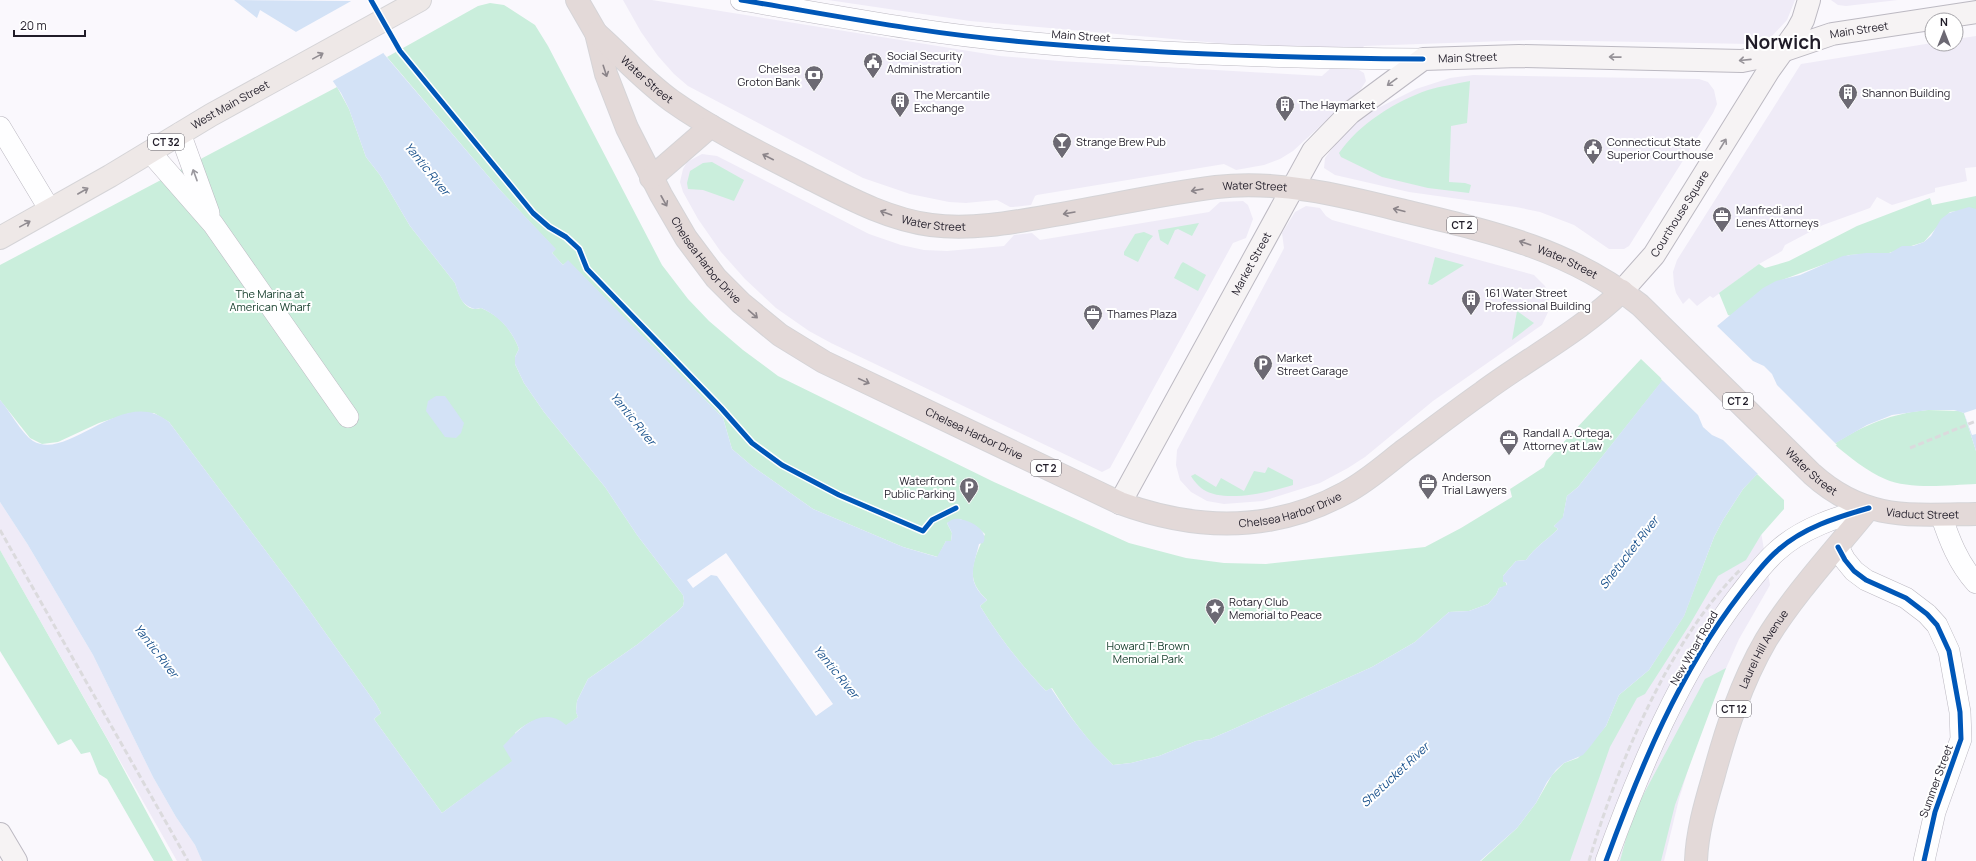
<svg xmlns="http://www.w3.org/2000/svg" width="1976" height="861" font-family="Manrope,sans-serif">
<rect width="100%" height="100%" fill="#faf8fd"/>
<g fill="#efebf7">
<path d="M623 0H652L1000 56 1059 61 1322 76 1331 68 1359 70 1364 73 1366 81 1361 89 1293 151 1280 159 1264 165 1236 170 1224 164 1037 195 1035 196 1031 205 1013 207H1010L997 200 966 203 949 202 910 194 863 178 688 86 674 74 658 56 641 32Z"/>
<path d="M828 0H1795L1787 20 1773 35 1761 42 1750 44 1533 40 1364 46 1361 51H1328L1324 47 1251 46 970 21Z"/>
<path d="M1831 0H1898L1846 6 1838 5Z"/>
<path d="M1976 36V167L1965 168 1967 181 1935 188V192L1892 205 1877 197 1870 208 1823 225 1785 245 1782 251 1759 264 1713 298 1710 296 1697 306 1689 298 1683 304 1676 293 1674 285 1673 272 1677 260 1801 64 1932 43 1956 44V39Z"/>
<path d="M1473 75 1699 79 1708 82 1714 90 1717 104 1713 113 1629 246 1624 249H1609L1574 225 1540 212 1516 207 1409 192 1335 175 1324 168 1325 158 1343 134 1368 113 1416 89 1450 78Z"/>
<path d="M702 154 717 156 869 234 901 245 924 250 947 251 1004 246 1014 235 1032 233 1040 240 1209 212 1220 202 1243 201 1248 205 1253 219 1246 238 1233 243 1110 468 1102 472 831 343 809 331 776 308 745 279 721 252 698 219 683 192 680 182 683 169 687 162Z"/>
<path d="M1306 206 1320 208 1326 216 1332 220 1534 275 1545 286 1550 303 1549 310 1542 325 1536 329 1433 401 1365 457 1348 468 1320 483 1263 501 1224 504 1207 501 1191 492 1180 480 1176 465 1177 450 1282 252 1284 248 1282 233 1295 212Z"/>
<path d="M1752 479 1770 585 1739 639 1704 718 1679 799 1664 861H1544L1692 593 1694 585Z"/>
<path d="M0 502 28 545 93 655 153 777 176 817 195 845 202 861H177L0 550Z"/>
</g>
<g fill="#caeedc">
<path d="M490 3 504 5 535 25 548 46 662 265 688 299 709 321 743 350 778 376 994 482 1129 543 1186 558 1224 563 1266 564 1425 547 1461 528 1512 497 1510 489 1544 467 1546 461 1641 359 1663 380 1578 487 1567 496 1563 518 1554 526 1558 529C1547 540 1535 547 1526 560L1516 561 1503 576 1507 586 1499 588 1496 595 1488 604 1469 611 1449 612 1415 642 1372 667 1229 731 1210 739 1196 741 1159 756 1131 763 1113 765C1087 741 1070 717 1052 688L1046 691C1021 665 999 637 980 606L987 600C963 578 974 560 985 534L977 527 960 519 947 523 952 533 951 541H946L938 557 903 547 813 509 752 466 732 449 723 418 568 261 563 265 552 253 555 249 500 190 387 57 478 6Z"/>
<path d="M1470 81 1467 123 1451 126 1449 182 1465 183 1471 185 1469 193 1428 188 1382 177 1341 157 1339 153C1359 124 1394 102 1428 90 1441 86 1456 84 1470 81Z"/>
<path d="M337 87 349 109 366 157 380 175 410 226 455 283C459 295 464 313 481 308 499 315 512 330 519 349L515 357V364L524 383 544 412 605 487 637 535 683 595 684 601 683 606 678 611 638 644 588 679 577 701 576 712 578 717 566 726C550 711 529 720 515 733L513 761 442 813 374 719 381 713 376 704 292 586 169 422 154 413H130L99 423 58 442 42 444 30 438 0 400V265Z"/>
<path d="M712 162 744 180 734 201 703 190 688 189 687 183 690 171 703 163Z"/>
<path d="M1976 196V209L1950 212 1924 242 1889 253 1849 255 1774 283 1731 316 1728 315 1719 293 1759 264 1765 268 1789 261 1857 226 1930 198 1932 205Z"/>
<path d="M1199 223 1192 236 1178 229 1175 230 1168 245 1160 240 1158 230Z"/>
<path d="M1144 232 1153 236 1148 242 1138 262 1124 255V252L1135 234Z"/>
<path d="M1435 257 1464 265 1432 285 1428 284Z"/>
<path d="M1183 262 1206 275 1198 291 1174 278 1181 264Z"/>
<path d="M1517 311 1534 323 1512 340Z"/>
<path d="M1928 410 1959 411 1964 413 1976 451V484C1949 485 1910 490 1885 479 1868 472 1848 456 1834 444 1864 425 1892 413 1928 410Z"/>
<path d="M1268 467 1293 480V485C1271 492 1225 503 1204 490 1199 487 1194 481 1191 476L1195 474 1216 487 1221 478 1244 491 1254 471 1265 473Z"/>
<path d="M1757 474 1784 500V509L1761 535 1746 560 1718 576 1690 624 1645 694 1637 698 1610 747 1570 861H1481L1517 828 1536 803 1552 775 1564 763 1578 758 1606 726 1619 695 1649 670 1684 616 1714 537 1723 520 1743 489Z"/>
<path d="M0 550 110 744 173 861H154L107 779 99 774 90 752 81 754 71 739 58 745 0 651Z"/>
<path d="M1726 668 1675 805 1661 861H1620L1632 816 1705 679Z"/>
</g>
<g fill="#d3e2f6">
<path d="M234 0 351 1 384 54 500 190 556 249 552 253 563 265 568 260 723 418 732 449 752 466 813 509 903 547 937 557 946 541H951L952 533 947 523C951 520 954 518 959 519 970 520 990 531 983 543L979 544C973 569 966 581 987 600L980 606C999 637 1021 665 1046 691L1051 688C1070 717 1087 740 1113 765L1131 763 1159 756 1196 741 1210 739 1229 731 1372 667 1415 642 1449 612 1469 611 1488 604 1496 595 1499 588 1507 585 1506 582H1503V576L1516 561 1526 560C1535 547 1547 540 1558 529L1554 526 1563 517 1567 496 1578 487 1672 368 1717 326 1763 288 1776 281 1800 275 1843 256 1866 253H1890L1902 246H1913L1924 242 1931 236 1941 219 1949 213 1969 207 1976 209V451L1964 413 1954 410H1928L1892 415 1867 425 1834 444 1766 465 1743 489 1723 520 1714 537 1684 616 1649 670 1619 695 1606 726 1589 748 1583 755 1564 763 1556 770 1547 782 1536 803 1517 828 1480 861H202L195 845 176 817 153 777 93 655 28 545 0 502V400C10 411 21 433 33 441 69 462 124 384 169 422L292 586 376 704 381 713 374 719 442 813 512 761 503 746C519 729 542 704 566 725L578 717 576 712 577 701 588 679 638 644 678 611 683 606 684 601 683 595 637 535 605 487 544 412 524 383 515 364V357L519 349C512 330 499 316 481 308L475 309C461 305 459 296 455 283L410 226 380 175 366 157 349 109 341 93 301 35 260 10 257 18Z"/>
<path d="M436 396H445L464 423 461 433 456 438 445 437 426 411 428 401Z"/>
</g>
<g fill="#faf8fd">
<path d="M353 0 385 52 331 82 300 37 294 33Z"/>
<path d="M1716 325 1753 361 1764 366 1772 374 1777 385 1837 445 1768 467 1759 475 1723 440 1712 435 1703 427 1698 415 1661 379 1670 367Z"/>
<path d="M1976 409V434L1972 435 1964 413Z"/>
<path d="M726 553 833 704 816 716 717 576 711 575 693 588 687 580Z"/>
</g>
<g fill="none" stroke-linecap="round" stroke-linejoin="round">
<g stroke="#bcb9c2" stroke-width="22">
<g id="street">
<path d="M741 0C832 15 922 33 1014 41 1150 54 1287 58 1423 59"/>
<path d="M0 127 50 210"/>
<path d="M180 133 209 213"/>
<path d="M150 152 213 224 348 417"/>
<path d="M1941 515C1949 539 1958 563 1976 583"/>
<path d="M1838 547 1845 560 1854 571 1866 580 1906 598 1927 614 1937 625 1949 651 1960 712 1961 739 1935 812 1924 861"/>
<path d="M1606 861C1640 768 1679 673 1740 594 1751 580 1763 563 1777 551 1802 528 1837 517 1869 508"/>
</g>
</g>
<g stroke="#bcb9c2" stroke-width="24">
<g id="secondary">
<path id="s1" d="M1622 291 1654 255 1769 70 1797 31 1803 20 1809 0"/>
<path id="s2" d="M1120 503 1313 151 1350 113 1423 59 1519 56 1742 61 1767 56 1832 34 1976 12"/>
<path d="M0 834 16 861"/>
</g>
</g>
<g stroke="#d5d4d7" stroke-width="24">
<g id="primary">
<path id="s3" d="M0 238 110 176 211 115 420 0"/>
</g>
</g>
<g stroke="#d5d4d7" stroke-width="24">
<g id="highway">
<path id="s4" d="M577 0 596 33 606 74 627 128 661 195 686 238 716 278 741 303 780 335 824 362 1120 503C1196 531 1272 533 1345 493 1366 482 1384 466 1403 451 1430 431 1456 411 1483 392 1529 358 1581 331 1622 291"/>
<path id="s5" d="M596 33C621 55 644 81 672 101 713 130 760 153 805 176 845 196 886 219 931 225 970 230 1010 223 1049 216 1104 207 1160 194 1216 187 1279 180 1340 195 1400 210 1488 231 1568 248 1640 305L1812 474C1864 521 1911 515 1976 514"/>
<path d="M651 178 711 126"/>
<path id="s6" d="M1696 861C1697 833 1705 805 1713 778 1726 730 1741 683 1766 640 1794 594 1835 550 1869 508"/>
</g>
</g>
<use href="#street" stroke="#fefeff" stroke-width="21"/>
<use href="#secondary" stroke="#f6f3f4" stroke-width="22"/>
<use href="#primary" stroke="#eee8e7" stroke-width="22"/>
<use href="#highway" stroke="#e3d9d8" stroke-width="22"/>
<g stroke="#dbdadd" stroke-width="3" stroke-dasharray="6 3" stroke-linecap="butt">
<path d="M1910 448 1976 421"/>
<path d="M0 530 188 861"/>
<path d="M1589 861C1617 766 1669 640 1740 570"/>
</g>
<g stroke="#fff" stroke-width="8">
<g id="cycleway">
<path d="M371 0 400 51 533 213 549 227 566 237 579 249 587 269 721 408 752 443 782 465 839 495 923 531 932 520 956 508"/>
<path d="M741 0C832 15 922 33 1014 41 1150 54 1287 58 1423 59"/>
<path d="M1838 547 1845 560 1854 571 1866 580 1906 598 1927 614 1937 625 1949 651 1960 712 1961 739 1935 812 1924 861"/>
<path d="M1606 861C1640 768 1679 673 1740 594 1751 580 1763 563 1777 551 1802 528 1837 517 1869 508"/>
</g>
</g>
<use href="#cycleway" stroke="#0057b8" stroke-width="5"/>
</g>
<defs><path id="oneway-shaft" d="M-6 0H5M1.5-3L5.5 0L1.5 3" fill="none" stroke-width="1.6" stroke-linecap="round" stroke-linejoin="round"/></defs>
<g stroke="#918c91">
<use href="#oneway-shaft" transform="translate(318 56) rotate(-29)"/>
<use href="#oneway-shaft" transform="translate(83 191) rotate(-30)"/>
<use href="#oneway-shaft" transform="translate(25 224) rotate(-29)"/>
</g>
<g stroke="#969298">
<use href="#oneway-shaft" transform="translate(1615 57) rotate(-179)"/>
<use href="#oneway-shaft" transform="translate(1745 60) rotate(174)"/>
<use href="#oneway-shaft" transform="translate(1392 82) rotate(144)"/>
<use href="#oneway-shaft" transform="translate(1723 144) rotate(-58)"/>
</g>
<g stroke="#8b8489">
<use href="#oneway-shaft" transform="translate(605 71) rotate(72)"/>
<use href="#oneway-shaft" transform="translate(768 157) rotate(-153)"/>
<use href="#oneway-shaft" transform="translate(1197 190) rotate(170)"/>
<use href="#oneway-shaft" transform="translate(664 201) rotate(61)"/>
<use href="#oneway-shaft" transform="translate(1399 210) rotate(-166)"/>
<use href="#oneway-shaft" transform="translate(886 213) rotate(-160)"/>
<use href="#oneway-shaft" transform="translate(1069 213) rotate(170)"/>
<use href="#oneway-shaft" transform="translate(1525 243) rotate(-161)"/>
<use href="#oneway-shaft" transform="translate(753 314) rotate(41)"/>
<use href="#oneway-shaft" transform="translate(864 381) rotate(25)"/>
</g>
<use stroke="#9a989e" href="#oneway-shaft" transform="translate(195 175) rotate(-110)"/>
<defs>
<g id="civic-pin" transform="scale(1)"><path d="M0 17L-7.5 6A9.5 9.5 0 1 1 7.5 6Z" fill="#6c6973" stroke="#fff"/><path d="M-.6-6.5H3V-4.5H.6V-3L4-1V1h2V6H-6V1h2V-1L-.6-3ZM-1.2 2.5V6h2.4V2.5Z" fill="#fff"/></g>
<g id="bank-pin" transform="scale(1)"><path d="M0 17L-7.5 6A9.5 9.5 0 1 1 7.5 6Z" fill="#6c6973" stroke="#fff"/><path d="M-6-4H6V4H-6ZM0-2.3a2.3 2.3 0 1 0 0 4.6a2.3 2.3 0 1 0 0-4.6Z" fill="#fff"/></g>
<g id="building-pin" transform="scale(1)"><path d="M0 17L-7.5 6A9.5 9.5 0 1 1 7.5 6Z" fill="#6c6973" stroke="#fff"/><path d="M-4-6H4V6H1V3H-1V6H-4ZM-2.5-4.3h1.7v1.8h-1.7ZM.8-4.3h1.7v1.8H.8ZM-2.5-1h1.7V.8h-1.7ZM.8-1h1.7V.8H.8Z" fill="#fff"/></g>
<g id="bar-pin" transform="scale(1)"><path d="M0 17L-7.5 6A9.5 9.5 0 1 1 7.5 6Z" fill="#6c6973" stroke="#fff"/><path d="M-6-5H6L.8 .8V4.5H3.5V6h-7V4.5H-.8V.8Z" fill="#fff"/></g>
<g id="office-pin" transform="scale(1)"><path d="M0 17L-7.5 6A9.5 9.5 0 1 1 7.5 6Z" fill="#6c6973" stroke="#fff"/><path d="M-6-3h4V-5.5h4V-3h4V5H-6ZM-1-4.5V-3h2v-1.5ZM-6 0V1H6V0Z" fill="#fff"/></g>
<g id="parking-pin" transform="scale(1)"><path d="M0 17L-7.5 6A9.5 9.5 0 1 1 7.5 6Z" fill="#6c6973" stroke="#fff"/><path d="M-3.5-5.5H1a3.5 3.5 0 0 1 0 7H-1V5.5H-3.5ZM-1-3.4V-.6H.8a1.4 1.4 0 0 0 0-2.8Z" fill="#fff"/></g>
<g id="sight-pin" transform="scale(1)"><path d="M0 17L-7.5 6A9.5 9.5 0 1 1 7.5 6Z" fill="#6c6973" stroke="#fff"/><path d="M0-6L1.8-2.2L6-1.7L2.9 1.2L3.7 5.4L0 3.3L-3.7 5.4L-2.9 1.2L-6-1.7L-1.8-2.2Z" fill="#fff"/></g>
</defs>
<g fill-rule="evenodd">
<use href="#civic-pin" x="873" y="62"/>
<use href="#bank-pin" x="814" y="75"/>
<use href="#building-pin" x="1848" y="93"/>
<use href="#building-pin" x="900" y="101"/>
<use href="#building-pin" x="1285" y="105"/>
<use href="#bar-pin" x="1062" y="142"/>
<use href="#civic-pin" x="1593" y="148"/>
<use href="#office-pin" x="1722" y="216"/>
<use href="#building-pin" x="1471" y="299"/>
<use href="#office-pin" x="1093" y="314"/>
<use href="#parking-pin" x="1263" y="364"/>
<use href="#office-pin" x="1509" y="439"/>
<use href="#office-pin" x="1428" y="483"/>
<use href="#parking-pin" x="969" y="487"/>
<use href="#sight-pin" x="1215" y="608"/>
</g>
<g text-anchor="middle" stroke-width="4" stroke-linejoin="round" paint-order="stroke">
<g fill="#fff" stroke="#636068" stroke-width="1">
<rect x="148" y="134" width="36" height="16" rx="3"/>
<rect x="1447" y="217" width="30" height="16" rx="3"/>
<rect x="1723" y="393" width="30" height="16" rx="3"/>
<rect x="1031" y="460" width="30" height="16" rx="3"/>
<rect x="1717" y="701" width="34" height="16" rx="3"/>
</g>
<g font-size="10" font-weight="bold" fill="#201c28">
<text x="166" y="146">CT 32</text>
<text x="1462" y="229">CT 2</text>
<text x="1738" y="405">CT 2</text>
<text x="1046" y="472">CT 2</text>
<text x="1734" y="713">CT 12</text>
</g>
<g font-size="11" fill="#201c28" stroke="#fff">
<text dy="4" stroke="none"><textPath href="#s2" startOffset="986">Main Street</textPath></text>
<text transform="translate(1081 36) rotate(4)" y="4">Main Street</text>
<text dy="4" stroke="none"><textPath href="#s2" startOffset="590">Main Street</textPath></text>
<text dy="4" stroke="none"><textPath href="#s5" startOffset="69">Water Street</textPath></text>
<text dy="4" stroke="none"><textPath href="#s3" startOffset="266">West Main Street</textPath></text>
<text dy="4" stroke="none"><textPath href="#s5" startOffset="718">Water Street</textPath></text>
<text dy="4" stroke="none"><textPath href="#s1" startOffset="97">Courthouse Square</textPath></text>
<text dy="4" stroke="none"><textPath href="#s5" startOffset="393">Water Street</textPath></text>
<text dy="4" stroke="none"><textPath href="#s4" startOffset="293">Chelsea Harbor Drive</textPath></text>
<text dy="4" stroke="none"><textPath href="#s5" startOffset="1041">Water Street</textPath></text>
<text dy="4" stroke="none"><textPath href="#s2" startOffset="273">Market Street</textPath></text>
<text dy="4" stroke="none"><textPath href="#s4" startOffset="617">Chelsea Harbor Drive</textPath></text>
<text dy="4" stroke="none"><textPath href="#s5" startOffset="1365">Water Street</textPath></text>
<text dy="4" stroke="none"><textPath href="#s4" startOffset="953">Chelsea Harbor Drive</textPath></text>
<text dy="4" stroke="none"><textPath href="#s5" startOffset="1488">Viaduct Street</textPath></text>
<text transform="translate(1694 648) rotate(-60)" y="4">New Wharf Road</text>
<text dy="4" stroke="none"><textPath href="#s6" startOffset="224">Laurel Hill Avenue</textPath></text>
<text transform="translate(1936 781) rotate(-70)" y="4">Summer Street</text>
</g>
<g font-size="11" fill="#201c28" stroke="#fff" text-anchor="start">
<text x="887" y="60">Social Security<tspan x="887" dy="13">Administration</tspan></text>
<text x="800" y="73" text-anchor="end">Chelsea<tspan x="800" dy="13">Groton Bank</tspan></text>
<text x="1862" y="97">Shannon Building</text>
<text x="914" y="99">The Mercantile<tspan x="914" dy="13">Exchange</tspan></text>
<text x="1299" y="109">The Haymarket</text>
<text x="1076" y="146">Strange Brew Pub</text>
<text x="1607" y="146">Connecticut State<tspan x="1607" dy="13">Superior Courthouse</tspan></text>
<text x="1736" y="214">Manfredi and<tspan x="1736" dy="13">Lenes Attorneys</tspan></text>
<text x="1485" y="297">161 Water Street<tspan x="1485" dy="13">Professional Building</tspan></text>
<text x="1107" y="318">Thames Plaza</text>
<text x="1277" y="362">Market<tspan x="1277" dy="13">Street Garage</tspan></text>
<text x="1523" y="437">Randall A. Ortega,<tspan x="1523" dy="13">Attorney at Law</tspan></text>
<text x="1442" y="481">Anderson<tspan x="1442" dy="13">Trial Lawyers</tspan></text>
<text x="955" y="485" text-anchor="end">Waterfront<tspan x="955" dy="13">Public Parking</tspan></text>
<text x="1229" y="606">Rotary Club<tspan x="1229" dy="13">Memorial to Peace</tspan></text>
</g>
<g font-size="11" fill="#133b29" stroke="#fff">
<text x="270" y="298">The Marina at<tspan x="270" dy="13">American Wharf</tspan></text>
<text x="1148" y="650">Howard T. Brown<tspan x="1148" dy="13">Memorial Park</tspan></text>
</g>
<g font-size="12" font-style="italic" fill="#19518c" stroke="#fff">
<text transform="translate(427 169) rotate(51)" y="4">Yantic River</text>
<text transform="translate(633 419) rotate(51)" y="4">Yantic River</text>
<text transform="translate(1629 553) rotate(-52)" y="4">Shetucket River</text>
<text transform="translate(156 651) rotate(52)" y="4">Yantic River</text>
<text transform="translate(836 672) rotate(51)" y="4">Yantic River</text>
<text transform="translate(1395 775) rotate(-43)" y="4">Shetucket River</text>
</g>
<g font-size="19" font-weight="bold" fill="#201c28" stroke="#fff">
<text x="1783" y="49">Norwich</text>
</g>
</g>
<g transform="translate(1944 32)"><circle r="19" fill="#ffffff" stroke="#a6a4a9"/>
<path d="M0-3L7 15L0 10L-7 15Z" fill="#6c6973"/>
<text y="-6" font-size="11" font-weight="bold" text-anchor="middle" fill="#201c28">N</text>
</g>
<path d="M14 30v6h71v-6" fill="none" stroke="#201c28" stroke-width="2"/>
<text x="20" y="30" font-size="12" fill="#201c28" stroke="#ffffff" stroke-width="3" paint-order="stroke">20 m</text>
</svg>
